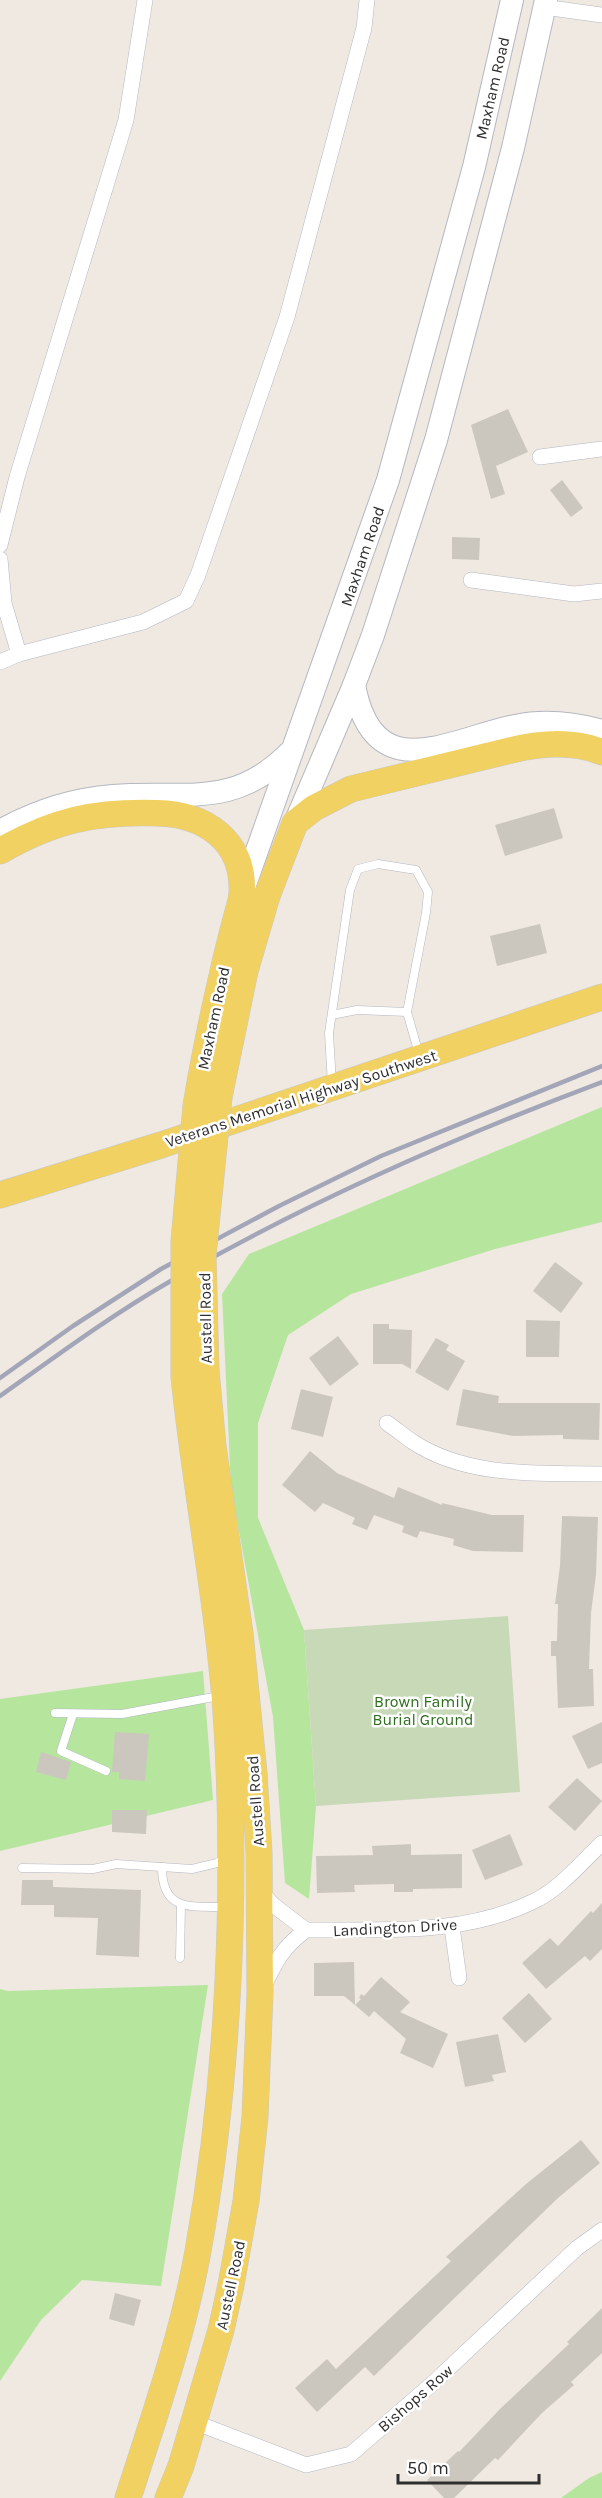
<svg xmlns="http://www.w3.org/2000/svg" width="602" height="2498" font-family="Karla,sans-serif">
<rect width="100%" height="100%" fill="#efe9e1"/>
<g fill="#b6e59e">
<path d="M602 1107V1222L495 1249 351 1294 288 1335 258 1423V1518L304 1630 316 1806 309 1899 285 1883 273 1717 231 1487 222 1294 249 1254Z"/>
<path d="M203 1671 213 1800 0 1851V1699Z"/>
<path d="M208 1985 161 2286 82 2280 41 2320 0 2381V1989L8 1991Z"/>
<path d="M602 2472V2498H561L589 2478Z"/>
</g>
<path fill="#c8d9b8" d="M508 1616 520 1792 316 1806 304 1630Z"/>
<g fill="#cbc7bf">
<path d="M508 409 528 452 496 466 505 494 491 499 471 425Z"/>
<path d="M562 480 583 508 571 517 550 490Z"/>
<path d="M452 537 480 538 479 560 452 559Z"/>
<path d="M554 808 563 838 505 856 495 825Z"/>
<path d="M540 924 547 953 497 966 490 936Z"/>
<path d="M555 1262 583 1283 561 1313 533 1291Z"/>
<path d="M526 1320 560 1321 559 1357H526Z"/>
<path d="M373 1324H389V1329L412 1330 411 1369 402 1364H373Z"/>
<path d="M338 1336 359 1364 330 1386 309 1358Z"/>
<path d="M436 1338 449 1345 446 1350 465 1361 448 1391 415 1372Z"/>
<path d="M301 1389 333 1397 323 1437 291 1429Z"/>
<path d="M463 1389 499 1396 498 1403H600L599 1440 563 1439V1435L513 1436 456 1425Z"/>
<path d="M310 1451 337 1473 394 1498 398 1487 442 1505V1503L492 1515H524L523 1552 473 1551 453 1545 454 1539 420 1531 417 1538 402 1532 404 1526 374 1515 367 1530 352 1524 355 1518 323 1503 315 1512 282 1485Z"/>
<path d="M562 1516 598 1517 596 1575 591 1613 589 1669H593L594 1706 558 1708 556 1656H551V1641H557L558 1604H555L560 1566Z"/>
<path d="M602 1722V1763L588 1769 572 1736Z"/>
<path d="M115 1732 149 1734 145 1781 119 1779V1772H112Z"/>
<path d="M41 1752 71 1762 66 1780 36 1772Z"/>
<path d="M577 1778 602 1801 575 1831 548 1807Z"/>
<path d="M112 1810H147L146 1834 112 1832Z"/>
<path d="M510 1834 523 1865 485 1880 472 1850Z"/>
<path d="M411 1844V1855L462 1854V1888L413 1889V1892H394V1884L354 1885 355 1892 317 1893 316 1856 373 1855 372 1846Z"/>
<path d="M22 1880H53V1887L141 1890 139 1957 96 1955 98 1918 54 1917V1905H21Z"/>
<path d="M602 1903V1949L590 1961 585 1956 546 1989 522 1963 550 1938 558 1946 591 1911 593 1913Z"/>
<path d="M354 1962 355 2005 344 1996H314V1963Z"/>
<path d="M381 1977 410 2002 400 2012 448 2034 433 2068 400 2053 406 2039 374 2011 369 2017 355 2005 361 1999 359 1998 361 1994 364 1996Z"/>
<path d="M529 1993 552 2019 525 2043 502 2018Z"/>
<path d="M498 2034 506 2072 492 2075 494 2081 465 2087 456 2042Z"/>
<path d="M581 2140 600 2163 558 2198 374 2376 365 2367 317 2412 295 2388 327 2359 336 2369 451 2261 446 2257 526 2184Z"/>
<path d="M115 2293 141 2300 134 2326 109 2319Z"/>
<path d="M602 2308V2353L571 2382 574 2385 542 2413 498 2460 495 2458 454 2498H444L427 2480 458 2451 459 2452 501 2408 569 2344 567 2342Z"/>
</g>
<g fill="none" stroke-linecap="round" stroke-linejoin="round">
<g stroke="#b4b7c1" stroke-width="9">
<g id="lane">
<path d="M332 1015 357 1010 407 1012"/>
<path d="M332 1085 329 1033 350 890 358 869 378 864 416 870 428 892 426 913 407 1012 419 1054"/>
<path d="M55 1713 122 1714 219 1696"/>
<path d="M73 1714 61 1751 106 1771"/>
<path d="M162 1867C162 1913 192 1906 227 1907"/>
<path d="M22 1868 93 1869 116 1864 192 1869 217 1863 225 1857"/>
<path d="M180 1958 181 1905"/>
</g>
</g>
<g stroke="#b4b7c1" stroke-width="16">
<g id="street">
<path d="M544 7 602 15"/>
<path d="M540 457 602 449"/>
<path d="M0 545 17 477 126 120 145 0"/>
<path d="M0 559 4 603 19 654 143 622 186 601 198 575 287 317 364 28 367 0"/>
<path d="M471 580 574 594 602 591"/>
<path d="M0 662 19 654"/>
<path d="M387 1423C396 1429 404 1436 413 1442 468 1478 539 1473 602 1474"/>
<path d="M259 1889 272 1904 306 1930"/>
<path d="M452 1927 459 1978"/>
<path d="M264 1986C276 1961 283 1947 306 1930 381 1929 462 1936 532 1902 559 1890 581 1863 602 1843"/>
<path d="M194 2422 306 2465 351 2454 432 2384 577 2248 602 2230"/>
</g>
</g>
<g stroke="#b4b7c1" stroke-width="24">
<g id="secondary">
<path d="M354 685C374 789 447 740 515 726 544 720 574 723 602 731"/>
<path d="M295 823 354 685 373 635 436 440 513 148 546 0"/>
<path d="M0 831C34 812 74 799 113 796 185 790 232 810 289 753"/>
<path d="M242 893 388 480 474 167 512 0"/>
</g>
</g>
<g stroke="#c9c9c9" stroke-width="27">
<g id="primary">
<path d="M0 851C54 820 95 811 157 813 204 814 244 840 242 892 242 901 238 910 236 919 231 938 226 957 222 976 212 1019 203 1063 196 1106"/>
<path d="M219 1097 245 971 267 896 295 823 314 808 351 789 512 750C541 743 574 741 602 752"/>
<path d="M0 1195 161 1145 602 997"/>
<path d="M128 2498C154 2417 183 2335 198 2251 228 2084 237 1898 227 1728 220 1611 196 1495 184 1377"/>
<path d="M168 2498 181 2466 221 2330 231 2285 246 2201 255 2117 260 1994 259 1852 254 1773 240 1633 213 1446 206 1370"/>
</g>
</g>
<use href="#lane" stroke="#fff" stroke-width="8"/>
<use href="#street" stroke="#fff" stroke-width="15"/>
<use href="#secondary" stroke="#fff" stroke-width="22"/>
<use href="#primary" stroke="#f2d163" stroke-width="26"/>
<g stroke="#a3a6b8" stroke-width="4.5">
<path d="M0 1378 73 1326 161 1269 279 1206 381 1156 602 1066"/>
<path d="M0 1396C55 1357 110 1316 169 1282 307 1202 453 1138 602 1082"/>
</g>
<g stroke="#c9c9c9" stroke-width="27" stroke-linecap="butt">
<g id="primary-bridge">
<path d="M206 1370 203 1255 219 1097"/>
<path d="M184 1377V1241L196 1106"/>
</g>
</g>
<use href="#primary-bridge" stroke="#f2d163" stroke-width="26"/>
</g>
<g text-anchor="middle" stroke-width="5" stroke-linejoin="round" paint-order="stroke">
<g font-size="16" fill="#2e2e2e" stroke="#fff">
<text transform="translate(492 88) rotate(-77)" y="6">Maxham Road</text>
<text transform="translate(362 556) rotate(-71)" y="6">Maxham Road</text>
<text transform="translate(213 1018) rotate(-78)" y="6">Maxham Road</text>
<text transform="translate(301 1098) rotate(-18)" y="6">Veterans Memorial Highway Southwest</text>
<text transform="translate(205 1318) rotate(-91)" y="6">Austell Road</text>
<text transform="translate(255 1801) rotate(-94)" y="6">Austell Road</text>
<text transform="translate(395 1927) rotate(-3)" y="6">Landington Drive</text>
<text transform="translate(230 2285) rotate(-78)" y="6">Austell Road</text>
<text transform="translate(415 2398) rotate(-41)" y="6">Bishops Row</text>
</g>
<g font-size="16" fill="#2c6e1b" stroke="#fff">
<text x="423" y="1707">Brown Family<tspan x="423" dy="18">Burial Ground</tspan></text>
</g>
</g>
<path d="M398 2474v9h141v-9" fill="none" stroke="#2e2e2e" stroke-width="3"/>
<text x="407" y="2474" font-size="18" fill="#2e2e2e" stroke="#ffffff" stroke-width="4.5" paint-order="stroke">50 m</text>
</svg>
